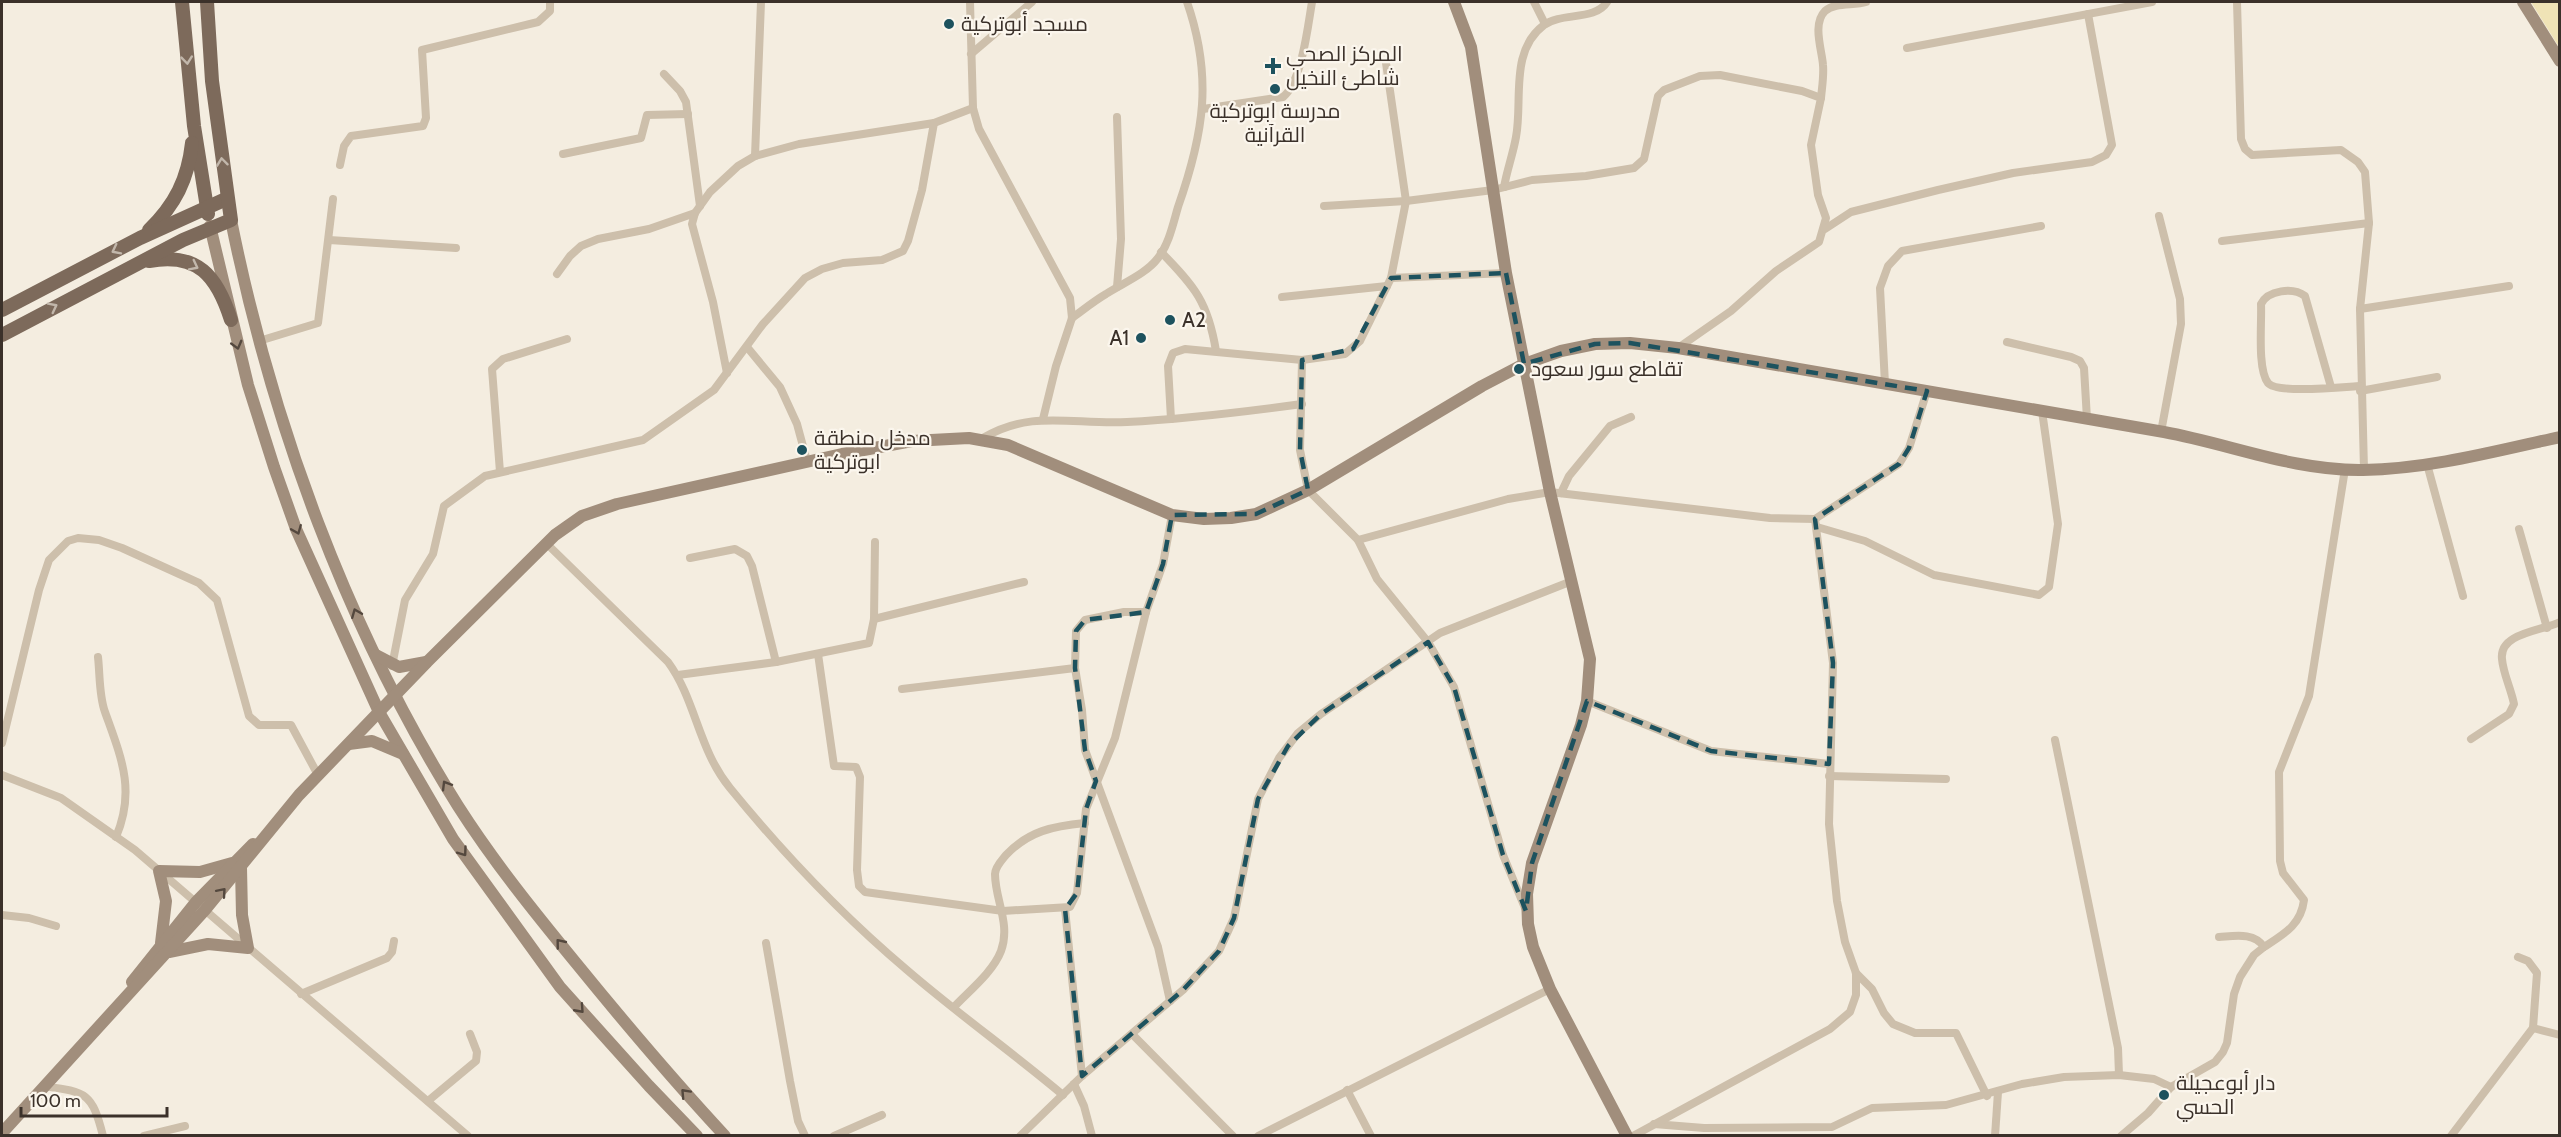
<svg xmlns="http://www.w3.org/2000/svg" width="2561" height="1137" font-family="Cabin,Cairo,sans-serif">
<rect width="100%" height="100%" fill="#f4ede0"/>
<path fill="#f0e3b6" d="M2531 2H2559V47Z"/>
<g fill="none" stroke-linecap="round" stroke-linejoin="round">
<g stroke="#cdbfab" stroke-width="8">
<path d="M970 2 973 108 979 129 1070 298 1072 318 1056 366 1043 419"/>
<path d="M1534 2 1545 24"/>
<path d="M2237 2 2241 139 2245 149 2252 155 2341 150 2358 162 2365 172 2369 223 2360 309 2364 470"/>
<path d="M1907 48 2152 2"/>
<path d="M971 54 1032 2"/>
<path d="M664 74 680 91 686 102 700 206"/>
<path d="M1821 98C1822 87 1824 76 1823 65 1822 50 1812 24 1825 11 1835 2 1854 6 1866 2"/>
<path d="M1203 109 1283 97C1302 82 1308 25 1312 2"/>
<path d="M1117 117 1121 239 1117 287"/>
<path d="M563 154 641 138 647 115 688 114"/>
<path d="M755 156 761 2"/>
<path d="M340 165 344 146 351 136 423 126 426 118 422 50 538 22 550 11V2"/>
<path d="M1504 187C1507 170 1513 154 1516 137 1523 101 1509 51 1544 25 1562 12 1595 21 1607 2"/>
<path d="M1324 206 1406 201 1493 190 1532 180 1586 176 1634 168 1644 159 1658 96 1664 90 1700 76 1720 75 1802 91 1821 98 1811 145 1818 195 1826 218 1819 242 1776 271 1731 311 1678 348"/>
<path d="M2159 216 2180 299 2181 324 2161 432"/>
<path d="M1825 229 1851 212 1938 190 2013 173 2092 162 2106 155 2112 145 2088 14"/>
<path d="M329 240 456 248"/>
<path d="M2222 241 2369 223"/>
<path d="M1161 252C1195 287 1208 302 1216 351"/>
<path d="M557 274 570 256 581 246 598 239 649 229 695 213"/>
<path d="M1391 278 1506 273"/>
<path d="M1282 297 1387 286"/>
<path d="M2360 309 2509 286"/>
<path d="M1072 318C1083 310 1094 301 1106 294 1123 283 1146 274 1158 258 1169 244 1173 224 1178 207 1204 133 1213 77 1187 2"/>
<path d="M259 341 318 323 333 199"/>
<path d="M2007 342 2071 357 2080 361 2084 368 2087 419"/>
<path d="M747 347 780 387 797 424 807 461"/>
<path d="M1302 360 1300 450 1308 490 1358 540 1377 579 1428 642 1454 687 1503 855 1525 908"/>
<path d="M727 373 713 302 692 224 695 213 710 192 738 166 755 156 799 144 934 123"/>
<path d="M1885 384 1880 288 1888 266 1902 251 2041 226"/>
<path d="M2331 387 2305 296C2293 287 2268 290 2261 304 2262 322 2257 369 2268 383 2277 394 2343 387 2360 386"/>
<path d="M2360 391 2437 377"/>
<path d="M1171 419 1168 366 1173 353 1185 349 1302 360 1345 354 1360 341 1391 278 1406 201 1386 63"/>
<path d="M983 438C1031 409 1074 425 1127 422 1186 419 1243 412 1302 404"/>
<path d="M2427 464 2463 596"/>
<path d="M500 472 492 369 503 359 567 339"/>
<path d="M1561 493 1569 476 1610 426 1631 417"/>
<path d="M1817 527 1865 541 1934 575 2039 595 2049 587 2058 524 2042 411"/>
<path d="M2519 529 2547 628"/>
<path d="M1358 540 1508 499 1550 492 1770 518 1815 519 1899 464 1909 448 1927 391"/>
<path d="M546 543 668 662C696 700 698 749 730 788 783 853 843 916 907 970 958 1014 1012 1052 1063 1095"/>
<path d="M690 558 735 549 747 556 752 566 776 662"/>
<path d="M1146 612H1124L1085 620 1076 631 1075 668 1082 710 1085 750 1158 947 1170 1001"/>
<path d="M874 619 1024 582"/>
<path d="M818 654 834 766 856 767 860 777 857 870 859 886 865 892 1003 911 1070 907 1077 893 1086 809 1115 738 1146 612 1163 564 1172 515"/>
<path d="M98 657C100 675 99 696 105 712 121 757 136 790 116 837"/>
<path d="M392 666 405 600 433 554 444 506 485 476 643 440 714 390 763 324 805 278 822 269 843 263 882 260 903 251 908 241 922 190 934 123 973 108"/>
<path d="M678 675 776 662 869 643 874 619 875 542"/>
<path d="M902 689 1075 668"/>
<path d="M1587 701 1711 751 1829 764"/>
<path d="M2471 739 2509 714 2514 704C2511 689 2503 673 2502 659 2499 633 2541 631 2560 622"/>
<path d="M2055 740 2118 1048 2119 1075"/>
<path d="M2 743 39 590 49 560 68 541 78 538 99 540 122 548 199 583 217 600 249 716 259 725H291L318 775"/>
<path d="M2 775 61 798 135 850 468 1136"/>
<path d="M1829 776 1946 779"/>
<path d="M1065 909 1082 1076"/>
<path d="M2 915 29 918 56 926"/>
<path d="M766 943 790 1081 798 1121 805 1136"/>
<path d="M2264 947C2284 934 2301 925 2304 900L2283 873 2280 861 2279 772 2309 696 2345 469"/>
<path d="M1856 973 1872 989 1884 1013 1893 1024 1915 1033H1956L1987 1096"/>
<path d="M301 994 387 958 392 952 394 941"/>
<path d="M954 1007C969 991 993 972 1001 951 1011 924 995 900 995 874 995 867 1002 860 1006 855 1029 831 1053 826 1085 823"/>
<path d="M2533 1028 2560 1035"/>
<path d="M1132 1034 1233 1136"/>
<path d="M1074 1084 1084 1106 1092 1136"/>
<path d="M43 1086C86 1092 92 1092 103 1136"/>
<path d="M1347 1090 1371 1136"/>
<path d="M428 1101 476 1061 477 1052 470 1034"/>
<path d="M1654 1124 1704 1128 1832 1127 1872 1108 1946 1105 2022 1084 2064 1077 2119 1075 2154 1079 2171 1087"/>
<path d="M144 1136 185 1126"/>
<path d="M834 1136 882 1115"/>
<path d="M1020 1136 1082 1076 1183 990 1219 951 1234 918 1258 799 1279 758 1298 733 1321 714 1440 633 1572 581"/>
<path d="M1258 1136 1550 989"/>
<path d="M1633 1136 1830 1029 1850 1012 1856 995V973L1845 942 1837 901 1829 824 1833 663 1815 519"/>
<path d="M1995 1136 1998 1092"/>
<path d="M2121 1136 2148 1113 2171 1087 2215 1062 2223 1052 2227 1043 2234 994 2240 977 2254 955 2264 947C2254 932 2235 936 2219 937"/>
<path d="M2451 1136 2533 1028 2537 973 2528 961 2518 957"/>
</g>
<g stroke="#a18e7c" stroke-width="12">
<path d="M1454 2 1471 47 1506 273 1550 492 1590 659 1587 701 1581 725 1532 863 1527 894 1528 924 1533 947 1550 989 1627 1136"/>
<path d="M2523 2 2560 61"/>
<path d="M231 220C272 424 347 629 458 806 493 861 535 913 576 963 624 1022 673 1080 725 1136"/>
<path d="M210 226 248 385 274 467 296 529 379 712 453 839 560 987 649 1086 697 1136"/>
<path d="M376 655 399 667 426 662"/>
<path d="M349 744 372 741 403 754"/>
<path d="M161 943 166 901 159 871 200 872 232 863"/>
<path d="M169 952 208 944 248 948 242 915 241 868"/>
<path d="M132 982 196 902 253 844"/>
<path d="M2 1133 205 910 299 795 427 662 555 535 582 516 617 504 842 454 912 441 969 438 1008 445 1172 515 1204 519 1231 518 1256 514 1308 490 1482 386 1524 364 1561 351 1595 344 1630 343 1678 348C1840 375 2002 403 2164 432 2230 444 2294 471 2363 470 2429 469 2496 451 2560 437"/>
</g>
<g stroke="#7d6a5b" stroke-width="14">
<path d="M182 2 194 126 208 214"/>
<path d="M149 230C175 205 188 179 192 143"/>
<path d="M149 261C198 252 217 276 231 320"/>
<path d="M2 310 140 238 226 199"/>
<path d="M2 335 183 240 231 220 212 81 207 2"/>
</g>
</g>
<defs><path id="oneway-chevron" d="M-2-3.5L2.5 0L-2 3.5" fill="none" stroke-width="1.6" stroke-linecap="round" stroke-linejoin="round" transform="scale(1.5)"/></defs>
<g stroke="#c2b7ab">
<use href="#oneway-chevron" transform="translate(187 60) rotate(84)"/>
<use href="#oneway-chevron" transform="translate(222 162) rotate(-97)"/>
<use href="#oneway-chevron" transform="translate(116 250) rotate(153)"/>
<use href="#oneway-chevron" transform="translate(194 266) rotate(27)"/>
<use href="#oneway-chevron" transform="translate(53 307) rotate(-27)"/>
</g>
<g stroke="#54483e">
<use href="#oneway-chevron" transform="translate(237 345) rotate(75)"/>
<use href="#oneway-chevron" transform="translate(297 530) rotate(68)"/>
<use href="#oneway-chevron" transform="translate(356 613) rotate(-112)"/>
<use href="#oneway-chevron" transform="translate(446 785) rotate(-121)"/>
<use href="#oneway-chevron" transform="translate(463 852) rotate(54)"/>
<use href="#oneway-chevron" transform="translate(222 892) rotate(-49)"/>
<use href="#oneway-chevron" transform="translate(560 943) rotate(-129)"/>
<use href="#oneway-chevron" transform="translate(580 1009) rotate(48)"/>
<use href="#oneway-chevron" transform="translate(685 1093) rotate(-133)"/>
</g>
<path fill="none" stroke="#1d525e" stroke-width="4.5" stroke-dasharray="12 8" stroke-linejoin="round" d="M1506 273 1524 364 1595 344 1630 343 1927 391 1909 448 1899 464 1815 519 1833 663 1829 764 1711 751 1587 701 1532 863 1526 911 1503 855 1454 687 1428 642 1321 714 1288 746 1258 799 1234 918 1219 951 1183 990 1082 1076 1065 909 1077 893 1086 809 1096 781 1085 750 1075 668 1076 631 1085 620 1146 612 1163 564 1172 515 1256 514 1308 490 1300 450 1302 360 1353 349 1391 278Z"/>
<g fill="#1d525e" stroke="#fbf6ed" stroke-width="2">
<circle cx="949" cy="24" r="6"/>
<path d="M1270 57h6v6h6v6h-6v6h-6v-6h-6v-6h6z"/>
<circle cx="1275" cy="89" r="6"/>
<circle cx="1170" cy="320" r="6"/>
<circle cx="1141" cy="338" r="6"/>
<circle cx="1519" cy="369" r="6"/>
<circle cx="802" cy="450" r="6"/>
<circle cx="2164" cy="1095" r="6"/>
</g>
<g text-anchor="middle" stroke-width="4.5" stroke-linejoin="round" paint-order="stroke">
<g font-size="21" fill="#3b312a" stroke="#fbf6ed" text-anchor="start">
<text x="961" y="31">مسجد أبوتركية</text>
<text x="1286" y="61">المركز الصحي<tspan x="1286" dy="24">شاطئ النخيل</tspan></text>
<text x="1275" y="118" text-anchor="middle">مدرسة ابوتركية<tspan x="1275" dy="24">القرآنية</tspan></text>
<text x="1182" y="327">A2</text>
<text x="1129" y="345" text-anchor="end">A1</text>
<text x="1531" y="376">تقاطع سور سعود</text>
<text x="814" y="445">مدخل منطقة<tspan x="814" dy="24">ابوتركية</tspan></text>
<text x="2176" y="1090">دار أبوعجيلة<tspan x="2176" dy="24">الحسي</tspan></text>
</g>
</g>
<rect width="2561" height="1137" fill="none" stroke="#3b312a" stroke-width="6"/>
<path d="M21 1107v9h146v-9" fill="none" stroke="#3b312a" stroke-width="3"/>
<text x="30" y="1107" font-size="18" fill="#3b312a" stroke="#fbf6ed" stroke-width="4.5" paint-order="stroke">100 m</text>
</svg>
